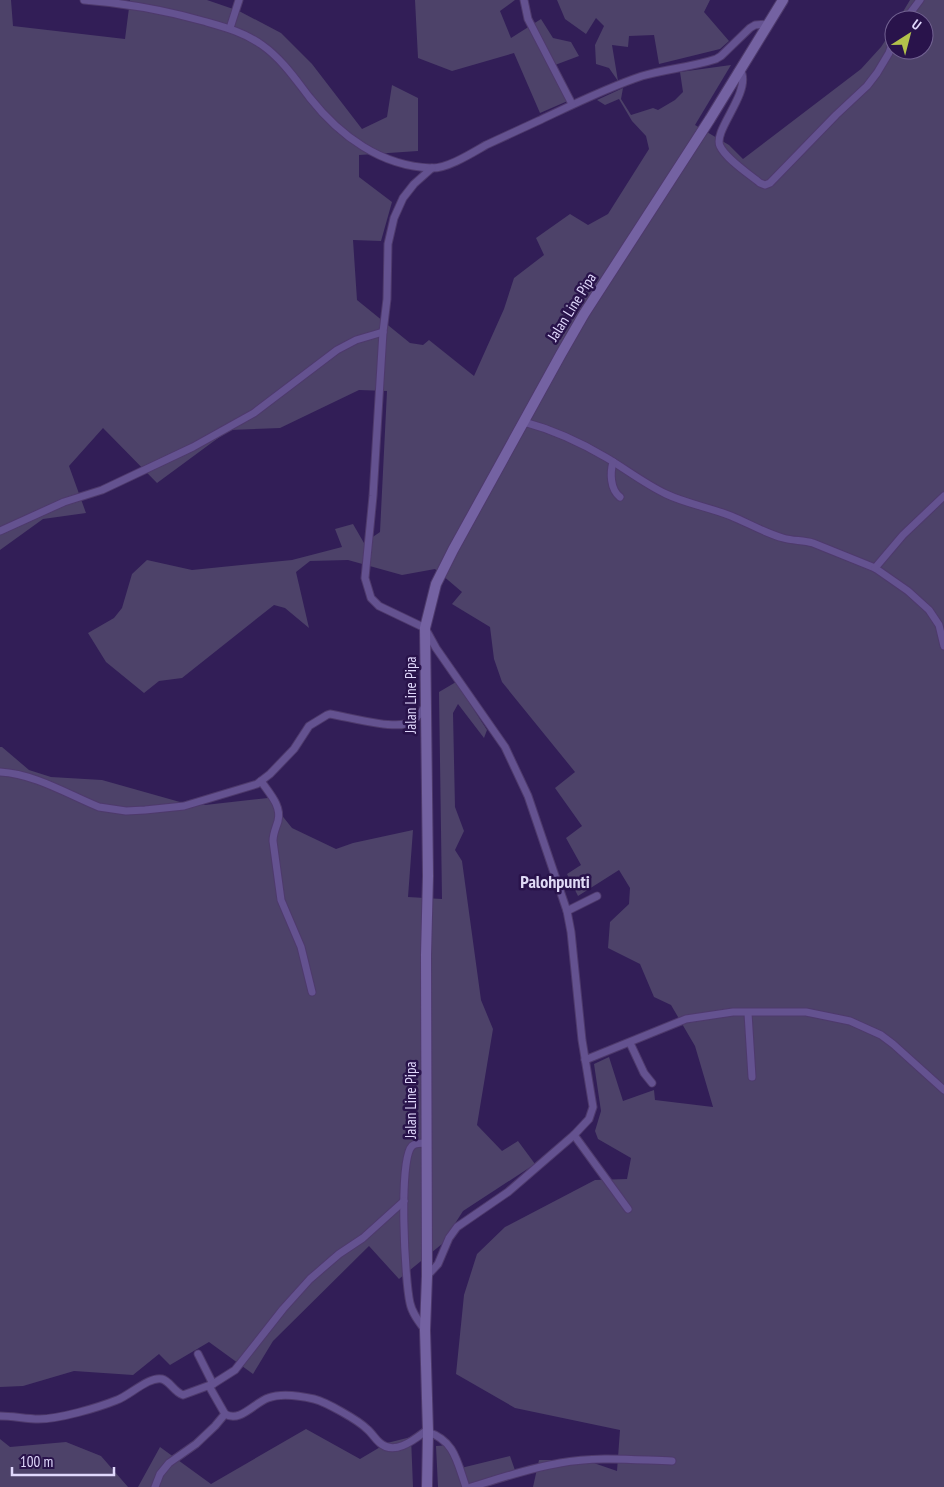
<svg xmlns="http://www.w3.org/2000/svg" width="944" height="1487" font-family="'PT Sans Narrow',sans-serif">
<rect width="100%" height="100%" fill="#321e57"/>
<g fill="#4d4269">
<path d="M0 0H11L13 26 125 39 130 0H207L239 11 281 33 312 64 362 129 387 117 392 85 418 98V151L359 155V177L392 202 381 241 353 240 357 300 410 343 423 345 429 340 474 376 504 309 514 278 544 255 536 238 570 214 588 225 608 214 649 149 646 136 632 121 619 99 605 105 597 100 623 88 621 99 631 115 653 108 658 110 675 100 683 92 680 72 731 65 695 125 729 145 743 159 861 69 881 47 894 27V50H924V20H898L910 0H944V1487H533L539 1460H585L617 1471 620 1430 515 1408 456 1374 464 1295 477 1254 505 1227 595 1180 627 1179 631 1158 598 1139 595 1131 601 1111 594 1064 609 1057 623 1101 654 1090 655 1100 713 1107 695 1046 671 1005 654 997 640 964 608 948 610 922 629 904 630 888 619 870 578 896 567 874 581 865 566 838 582 826 555 788 575 772 502 682 494 659 490 627 452 604 462 592 435 569 402 575 348 560 310 561 296 572 309 628 285 608 274 605 182 678 159 681 144 693 106 662 88 633 114 618 122 608 132 574 147 560 192 570 292 560 342 547 335 529 353 524 364 543 380 532 387 391 359 390 280 428 229 430 157 483 103 428 69 466 86 513 43 519 0 550Z"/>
<path d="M415 0H515L500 11 511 38 541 19 553 38 571 42 579 56 555 65 570 100 540 113 514 53 452 71 418 58Z"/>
<path d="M557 0H710L704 12 729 41 720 49 659 64 654 35 629 36 628 47 612 45 618 81 609 68 596 64 595 45 604 26 596 18 586 34 565 19Z"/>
<path d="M456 682 487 730 484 738 458 704 453 713 455 807 464 831 455 850 462 861 481 1000 493 1029 477 1125 502 1151 518 1141 535 1164 463 1211 442 1244 399 1279 369 1246 273 1341 253 1374 209 1342 170 1365 159 1354 133 1375 74 1371 23 1386 0 1387V747H2L29 770 51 777 102 780 180 802 205 805 268 798 292 828 336 849 353 843 413 830 408 897 442 899 439 692Z"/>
<path d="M306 1429 360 1459 387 1443 411 1437 413 1487H138L160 1447 211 1484Z"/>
<path d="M0 1439 10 1447 66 1442 101 1456 128 1487H0Z"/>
<path d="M450 1445 461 1468 510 1456 517 1476 486 1487H438L436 1446Z"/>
</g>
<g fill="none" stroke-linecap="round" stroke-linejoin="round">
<g stroke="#4e3a6c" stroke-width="9">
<g id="street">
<path d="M84 0C125 3 164 10 203 21 224 27 244 32 262 45 282 59 296 80 310 98 340 136 381 166 431 168 447 169 472 153 486 145 503 137 521 129 538 121 572 105 606 88 642 76 666 69 692 67 716 59L721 56 750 28 755 25 768 24"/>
<path d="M524 0 528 19 572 104"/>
<path d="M905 20 920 0"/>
<path d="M230 28 239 0"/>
<path d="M738 71 742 74C748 96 713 131 720 146 726 159 749 174 760 183L765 185 770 183 836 115 867 86 877 73 889 53 894 38"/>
<path d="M524 422C554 430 580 442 607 458 627 470 645 484 666 494 687 504 709 507 731 516 748 523 765 533 783 538 793 541 803 540 813 543L875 568 908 591 929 610 939 625 944 646"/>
<path d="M613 462C610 473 610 489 620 497"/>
<path d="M0 531 64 502 102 490 193 447 254 413 337 350 356 340 383 332"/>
<path d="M875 568 903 535 944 496"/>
<path d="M0 772C35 774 67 794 99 807L126 811 145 810 184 806 257 784 270 774 294 749 309 726 327 715 330 714C348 717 388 728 405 724 414 721 421 714 425 706"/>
<path d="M261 781C269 793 282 806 278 821 276 828 273 833 273 841L281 900 301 947 312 992"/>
<path d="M567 911 597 896"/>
<path d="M748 1013 752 1077"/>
<path d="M630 1043 644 1073 652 1083"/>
<path d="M585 1060 686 1019 733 1012H806L850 1021 881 1035 893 1044 944 1090"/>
<path d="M574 1135 628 1209"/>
<path d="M427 1276 438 1264 449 1238 457 1227 508 1192 574 1135 589 1119 593 1107 582 1040 571 932 567 911 528 796 505 747 436 648 425 628 379 606 371 598 365 578 373 496 383 332 387 299 388 244 394 218 403 198 414 184 432 168"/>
<path d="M425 1330C419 1322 412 1313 410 1303 405 1282 398 1160 412 1146 415 1143 422 1143 426 1143"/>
<path d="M198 1354 213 1384"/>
<path d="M209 1386 225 1414C240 1423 254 1403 268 1398 281 1393 301 1396 314 1399 326 1402 358 1420 367 1429 372 1433 375 1439 380 1443 395 1456 415 1439 427 1430"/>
<path d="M0 1416C13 1416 26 1419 39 1419 59 1419 97 1408 117 1400 129 1396 149 1376 162 1379 170 1381 174 1392 183 1395L213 1384 235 1370 283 1309 310 1279 339 1254 363 1238 404 1201"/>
<path d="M428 1432C455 1441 457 1462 466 1487"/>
<path d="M155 1487 160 1474 169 1463 196 1444 215 1426 225 1414"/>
<path d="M471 1487C501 1478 530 1468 560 1463 597 1456 635 1460 672 1461"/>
</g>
</g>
<g stroke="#4e3a6c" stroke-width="12">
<path id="secondary" d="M427 1487 428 1432 425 1330 427 1276 426 955 428 876 425 628 436 584 453 550 561 354 584 314 710 119 783 0"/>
</g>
<use href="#street" stroke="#645290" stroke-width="7"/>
<use href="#secondary" stroke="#7462a2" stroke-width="10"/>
</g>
<g text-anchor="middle" stroke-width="5" stroke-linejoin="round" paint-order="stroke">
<g font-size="15" fill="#e0d8fc" stroke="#29134b">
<text transform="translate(572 307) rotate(-58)" y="5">Jalan Line Pipa</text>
<text transform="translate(411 695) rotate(-90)" y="5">Jalan Line Pipa</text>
<text transform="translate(411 1100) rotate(-90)" y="5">Jalan Line Pipa</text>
</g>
<g font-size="18" font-weight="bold" fill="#e0daf6" stroke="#29134b">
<text x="555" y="888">Palohpunti</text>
</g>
</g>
<g transform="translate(909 35) rotate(36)"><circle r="24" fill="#29134b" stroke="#726292"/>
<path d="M0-4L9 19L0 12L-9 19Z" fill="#b3c24b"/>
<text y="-8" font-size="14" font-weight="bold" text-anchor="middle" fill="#e0d8fc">U</text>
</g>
<path d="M12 1467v8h102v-8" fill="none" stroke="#e0d8fc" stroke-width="2.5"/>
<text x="20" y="1467" font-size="15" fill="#e0d8fc" stroke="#29134b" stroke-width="4" paint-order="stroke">100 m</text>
</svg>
